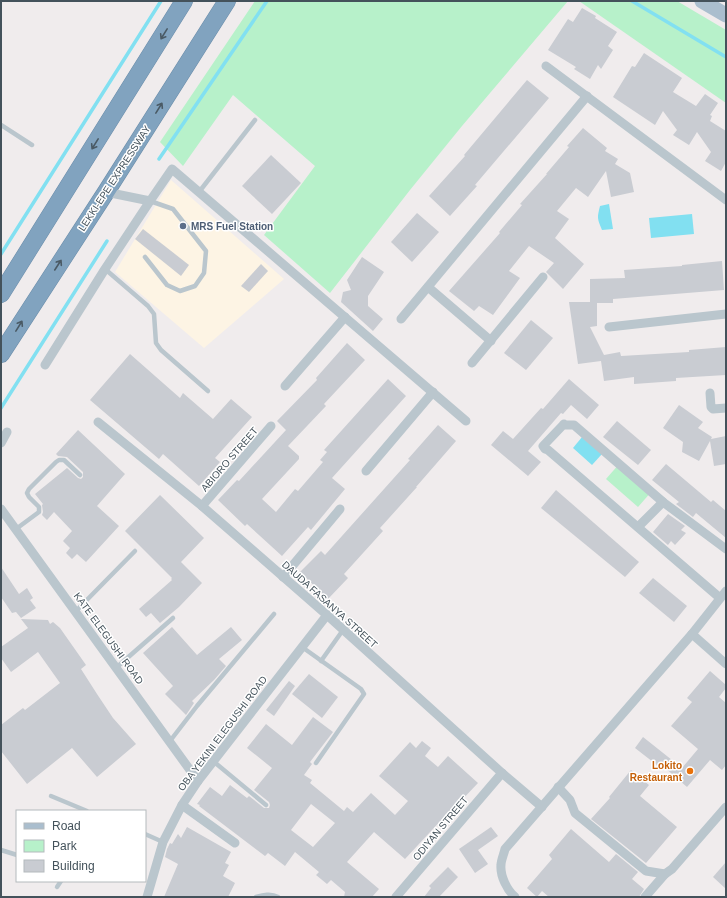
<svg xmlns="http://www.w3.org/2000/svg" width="727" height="898" font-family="Helvetica,sans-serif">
<rect width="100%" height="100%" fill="#f0eced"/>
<path fill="#fdf4e4" d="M171 180 284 279 204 348 115 272Z"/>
<g fill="#b7f1ca">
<path d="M255 1H568L462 126 410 190 330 293 264 235 315 166 233 95 183 166 160 142Z"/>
<path d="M579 1H677L726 30V103Z"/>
<path d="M620 463 652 491 638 507 606 479Z"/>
</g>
<g fill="#82e0f1">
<path d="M609 204 613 229 602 230C597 218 597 218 600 206Z"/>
<path d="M692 214 694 234 651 238 649 218Z"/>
<path d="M582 437 602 454 592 465 573 448Z"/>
</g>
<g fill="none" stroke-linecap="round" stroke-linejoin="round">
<g stroke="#82e0f1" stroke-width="3.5">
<path d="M632 1 726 57"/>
<path d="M159 159 267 1"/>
<path d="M1 254 161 1"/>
<path d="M1 408 107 241"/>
</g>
</g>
<g fill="#c9ccd2" fill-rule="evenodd">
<path d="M582 8 596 16 595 18 617 32 608 46 613 50 601 69 598 65 590 79 574 69 576 67 548 50 568 19 573 22Z"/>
<path d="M644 53 682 78 673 92 696 106 705 94 718 103 710 115 712 116 710 121 726 131V162L721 171 705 161 711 152 697 132 689 145 673 135 677 130 663 111 655 125 613 97 632 66 635 67Z"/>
<path d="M527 80 549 98 475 185 477 186 450 216 429 196 465 156 464 155Z"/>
<path d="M583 128 607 148 605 151 618 159 615 164 630 173 634 192 611 197 606 171 588 197 576 188 557 211 569 219 555 238 584 264 563 289 546 272 554 263 529 246 509 271 520 278 493 315 479 306 474 311 449 291 500 233 499 232 522 205 520 204 547 174H546L569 147 567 146Z"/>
<path d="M271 155 301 183 272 214 242 186Z"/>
<path d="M417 213 439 232 412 262 391 242Z"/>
<path d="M143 229 189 265 181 276 135 239Z"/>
<path d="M362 257 384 272 368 296V306L383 319 373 331 341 302 343 292 351 290 347 280Z"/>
<path d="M722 261 724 290 613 299V303H597V326L590 327 604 355 620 352 621 356 689 352V350L726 347V375L676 378V381L634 384V377L604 381 601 361 578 364 569 302H590V279L625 278 624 270 682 266V265Z"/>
<path d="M261 264 268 271 249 292 241 286Z"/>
<path d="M531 320 553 338 526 370 504 353Z"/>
<path d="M347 343 365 360 324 404 326 406 288 446 299 456V459L262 499 276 512 295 489 298 491 323 462 320 460 327 452 324 450 388 379 406 396 332 478 345 489 311 530 308 527 282 556 247 524 245 526 218 500 237 480 239 481 286 430 277 421 317 380 316 378Z"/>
<path d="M130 354 180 398 183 393 213 419 231 399 252 417 215 458 220 462 199 486 163 454 159 459 90 400Z"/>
<path d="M569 379 599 405 587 419 571 405 563 414 561 413 528 451 541 462 528 476 491 445 503 431 513 439 541 408 543 409Z"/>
<path d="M679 405 703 422 698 428 712 437 711 439 726 436V464L714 466 710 441 699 461 682 452 683 442 663 428Z"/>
<path d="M617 421 651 450 638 465 603 437Z"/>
<path d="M438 425 456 441 416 487H417L380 528 383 531 344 574 348 578 328 599 300 572 321 551 325 555 410 460 408 459Z"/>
<path d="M78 430 125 474 97 506 119 526 86 562 77 554 72 559 66 553 70 548 63 541 72 531 54 512 47 520 42 515 43 512 42 505 43 504 35 494 67 468 78 478 81 479 83 477V472L67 457 58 456 56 454Z"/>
<path d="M666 464 711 502 713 500 726 511V538L696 513 693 517 676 504 679 502 652 480Z"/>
<path d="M556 490 639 562 625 577 541 508Z"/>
<path d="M160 495 204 538 181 562 202 583 179 607 160 623 151 613 146 617 139 609 172 580 171 579 172 578 125 531Z"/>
<path d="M668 514 685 526 681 530 686 533 675 545 671 541 668 545 653 532Z"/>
<path d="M1 567 19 594 27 588 33 598 30 600 36 608 21 618 16 612 12 613 1 597Z"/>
<path d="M653 578 687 606 674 622 639 593Z"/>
<path d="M21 619 48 620 50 624 53 622 60 628 86 665 81 669 97 694 113 718 136 744 97 777 72 748 27 784 1 751V725L23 708 25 710 60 683 38 652 11 672 1 658V647L28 628Z"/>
<path d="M172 627 197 655 231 627 242 640 219 659 226 666 214 680 192 701 194 703 186 715 165 694 173 686 143 653Z"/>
<path d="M710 671 726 685V688L719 697 726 703V765L722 770 710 760 687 787 664 767 662 769 635 748 643 737 682 768 698 749 671 726 692 702 687 698Z"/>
<path d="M309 674 338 697 322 718 292 694Z"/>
<path d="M289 681 295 686 274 716 266 710Z"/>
<path d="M313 717 333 732 310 762 312 764 304 775 312 780 310 783 344 811 347 807 353 812 371 793 395 815 408 801 379 776 410 742 416 748 422 741 431 748 425 756 438 767 448 756 478 783 459 803 458 802 405 859 374 832 347 862 379 889 372 897H344L345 892 331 880 327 884 316 875 319 872 295 852 285 866 268 853 265 856 199 806 200 805 197 804 210 787 222 796 230 785 247 798 249 796 264 808H269L270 805 269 802 254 790 272 768 247 748 266 724 292 745ZM311 804 335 823 313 847 291 830Z"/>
<path d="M631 770 649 785 640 796 677 827 646 863 591 819 610 798 609 797Z"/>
<path d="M187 827 231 852 225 863 229 865 223 876 235 883 228 897H164L178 864 165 857 167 849 170 843 172 844 178 834 181 838Z"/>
<path d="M491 827 498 836 478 850 488 864 475 873 459 849Z"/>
<path d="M571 829 609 862 616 854 638 872 632 879 644 889 639 897H549L542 891 537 897 527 888 552 859 549 855Z"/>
<path d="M726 862V889L713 877Z"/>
<path d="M448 867 458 877 439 897H424L431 888 429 886Z"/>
</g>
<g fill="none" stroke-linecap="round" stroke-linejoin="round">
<g stroke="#6c8eab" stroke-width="18">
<g id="highway">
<path d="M1 294 184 1"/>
<path d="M1 354 106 192 227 1"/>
</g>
</g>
<g stroke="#bac6cd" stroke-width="4.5">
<path d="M1 125 32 145"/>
<path d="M199 192 255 120"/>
<path d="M145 257 167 285 180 291 195 286 204 273 206 251 173 209 150 201"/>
<path d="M105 269 148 306 154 314 156 343 161 350 208 391"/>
<path d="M16 529 39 512V507L29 497 27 493 29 489 56 462 59 460H64L80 475"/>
<path d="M76 611 135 551"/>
<path d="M302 647 361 689 364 694 316 763"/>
<path d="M321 661 343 630"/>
<path d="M117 667 173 618"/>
<path d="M170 741 197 706 274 614"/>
<path d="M213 761 266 805"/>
<path d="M51 796 87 811"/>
<path d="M145 834 163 842"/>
<path d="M1 850 17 855"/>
<path d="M57 887 61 881"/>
<path d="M256 897C263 895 271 893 278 897"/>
</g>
<g stroke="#bac6cd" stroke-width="9">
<path d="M546 66 726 200"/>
<path d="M106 192 150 201 172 169 466 421"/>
<path d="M428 287 491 341"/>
<path d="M401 319 587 96"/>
<path d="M609 327 726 314"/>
<path d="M472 363 543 277"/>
<path d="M45 365 105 269 150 201"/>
<path d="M285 386 345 317"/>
<path d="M710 393 711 407 713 409 726 408"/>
<path d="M98 422 202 506 327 615 502 773 542 807"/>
<path d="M1 443 7 432"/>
<path d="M366 471 433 392"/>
<path d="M202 506 271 426"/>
<path d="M1 509 198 781"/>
<path d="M638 527 663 502"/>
<path d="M283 577 340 509"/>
<path d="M720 598 548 450 545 449 543 446 564 424 563 425H574L663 502 726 549"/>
<path d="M692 634 726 664"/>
<path d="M558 787 570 800 575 813 646 871 665 874"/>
<path d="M182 805 235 843"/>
<path d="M147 897 163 842 182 805 198 781 327 615"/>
<path d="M396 897 502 773"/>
<path d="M515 897C507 890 500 876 501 865 501 860 504 854 505 849L692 634 726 591"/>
<path d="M645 897 665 874 672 869 726 807"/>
</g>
<path stroke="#aabece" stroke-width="15" d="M702 1 726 15"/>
<use href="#highway" stroke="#81a3bf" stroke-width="17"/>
</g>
<defs><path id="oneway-shaft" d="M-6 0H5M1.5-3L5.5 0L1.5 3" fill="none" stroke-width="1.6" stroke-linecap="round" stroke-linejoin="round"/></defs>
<g stroke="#4a5a65">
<use href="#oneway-shaft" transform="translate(164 34) rotate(122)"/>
<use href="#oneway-shaft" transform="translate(159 108) rotate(-58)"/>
<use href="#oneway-shaft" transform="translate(95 144) rotate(122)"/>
<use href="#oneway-shaft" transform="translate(58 265) rotate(-57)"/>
<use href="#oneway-shaft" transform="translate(19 326) rotate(-58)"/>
</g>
<circle fill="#5c6f8a" stroke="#fff" stroke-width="1.5" cx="183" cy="226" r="4"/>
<circle fill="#e8710a" stroke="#fff" stroke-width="1.5" cx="690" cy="771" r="4"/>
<g text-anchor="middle" stroke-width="3" stroke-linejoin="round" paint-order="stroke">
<g font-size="10" fill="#44525b" stroke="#fff">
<text transform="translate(114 178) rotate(-57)" y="4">LEKKI-EPE EXPRESSWAY</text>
<text transform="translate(229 459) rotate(-49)" y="4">ABIORO STREET</text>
<text transform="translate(330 604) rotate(42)" y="4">DAUDA FASANYA STREET</text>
<text transform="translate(109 638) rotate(54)" y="4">KATE ELEGUSHI ROAD</text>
<text transform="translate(222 733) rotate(-53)" y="4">OBA YEKINI ELEGUSHI ROAD</text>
<text transform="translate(440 828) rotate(-50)" y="4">ODIYAN STREET</text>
</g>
<g font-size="10" font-weight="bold" fill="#4e5e75" stroke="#fff" text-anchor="start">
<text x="191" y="230">MRS Fuel Station</text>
</g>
<g font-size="10" font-weight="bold" fill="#c56008" stroke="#fff" text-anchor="end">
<text x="682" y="769">Lokito<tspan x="682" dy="12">Restaurant</tspan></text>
</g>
</g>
<rect width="727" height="898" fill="none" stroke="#44525b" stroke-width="4"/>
<rect x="16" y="810" width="130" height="72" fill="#ffffff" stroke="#b4babd"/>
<rect x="24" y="823" width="20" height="6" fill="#aabece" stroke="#b4babd"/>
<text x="52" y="830" font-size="12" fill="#44525b">Road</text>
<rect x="24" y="840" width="20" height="12" fill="#b7f1ca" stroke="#b4babd"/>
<text x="52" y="850" font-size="12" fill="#44525b">Park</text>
<rect x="24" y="860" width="20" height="12" fill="#c9ccd2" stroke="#b4babd"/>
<text x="52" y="870" font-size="12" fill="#44525b">Building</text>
</svg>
